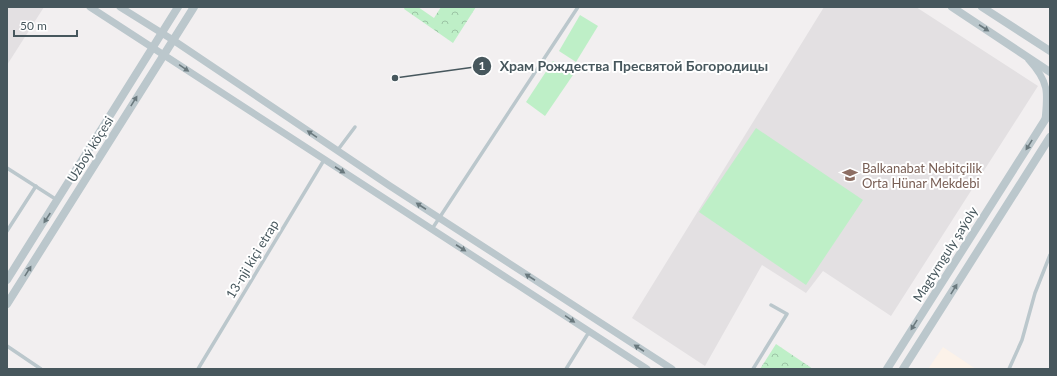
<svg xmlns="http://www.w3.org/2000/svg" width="1057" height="376" font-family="Lato,sans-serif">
<defs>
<pattern id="forest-crowns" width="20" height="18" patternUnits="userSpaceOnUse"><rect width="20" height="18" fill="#beefc7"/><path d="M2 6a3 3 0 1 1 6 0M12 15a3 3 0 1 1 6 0" fill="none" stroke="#9cc4a5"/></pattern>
</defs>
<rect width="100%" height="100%" fill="#f2eff0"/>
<path fill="#fcf2e9" d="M943 347 976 369H928Z"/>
<g fill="#e3e0e2">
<path d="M7 7H44L7 65Z"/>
<path d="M824 7H916L1038 86 891 316 823 271 806 293 762 265 705 366 632 318Z"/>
</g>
<g fill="url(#forest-crowns)">
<path d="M405 7H418L434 18 441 7H476L453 43 404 9Z"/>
<path d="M776 344 813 369H760Z"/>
</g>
<g fill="#beefc7">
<path d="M580 15 598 26 576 62 559 51Z"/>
<path d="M553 61 573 75 545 116 526 102Z"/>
<path d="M756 128 863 200 806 285 699 212Z"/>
</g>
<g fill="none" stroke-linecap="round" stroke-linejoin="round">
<g stroke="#bbc7cc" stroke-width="3.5">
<path d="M337 151 355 127"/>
<path d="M7 168 57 200"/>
<path d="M432 229 578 7"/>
<path d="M7 231 36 186"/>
<path d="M7 346 41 369"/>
<path d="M198 369 324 160"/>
<path d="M566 369 589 332"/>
<path d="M753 369 787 314 771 305"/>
<path d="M1009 369 1022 340 1035 293 1050 255"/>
</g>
<g stroke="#bbc7cc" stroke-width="7">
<path d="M90 7 647 369"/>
<path d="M120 7 173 40 390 186 672 369"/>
<path d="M1029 60C1049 82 1048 92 1045 120"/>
</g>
<g stroke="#bbc7cc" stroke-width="8">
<path d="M952 7 1050 72"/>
<path d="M982 7 1050 51"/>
<path d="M7 280 178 7"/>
<path d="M7 304 194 7"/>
<path d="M887 369 1050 112"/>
<path d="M903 369 1050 137"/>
</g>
</g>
<defs><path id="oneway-solid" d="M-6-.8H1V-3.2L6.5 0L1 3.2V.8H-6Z"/></defs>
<g fill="#6a797e">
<use href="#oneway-solid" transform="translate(984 28) rotate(33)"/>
<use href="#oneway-solid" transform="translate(184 68) rotate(34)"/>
<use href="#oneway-solid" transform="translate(134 101) rotate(-58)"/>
<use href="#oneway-solid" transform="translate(312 134) rotate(-146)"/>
<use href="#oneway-solid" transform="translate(1029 145) rotate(122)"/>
<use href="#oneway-solid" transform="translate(340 170) rotate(33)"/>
<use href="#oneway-solid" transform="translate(421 206) rotate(-147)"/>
<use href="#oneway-solid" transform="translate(47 218) rotate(123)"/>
<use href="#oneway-solid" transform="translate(461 248) rotate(33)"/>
<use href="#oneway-solid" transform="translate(28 271) rotate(-58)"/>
<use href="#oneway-solid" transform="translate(530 277) rotate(-147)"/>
<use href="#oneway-solid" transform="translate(954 289) rotate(-58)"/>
<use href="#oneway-solid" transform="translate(570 319) rotate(34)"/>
<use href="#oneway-solid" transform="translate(914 325) rotate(122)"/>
<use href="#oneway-solid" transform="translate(639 348) rotate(-147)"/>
</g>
<defs>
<g id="university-bare" transform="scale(1.2)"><path d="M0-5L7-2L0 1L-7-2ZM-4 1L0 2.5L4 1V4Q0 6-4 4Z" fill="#8d6e63" stroke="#fff" stroke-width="2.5" paint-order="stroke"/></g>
</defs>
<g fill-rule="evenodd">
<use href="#university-bare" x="850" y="175"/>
</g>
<g text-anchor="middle" stroke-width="4" stroke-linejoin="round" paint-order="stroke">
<g font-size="13" fill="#47575d" stroke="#fff">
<text transform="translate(90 149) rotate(-58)" y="5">Uzboý köçesi</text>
<text transform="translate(945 254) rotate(-58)" y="5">Magtymguly şaýoly</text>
<text transform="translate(252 259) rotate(-59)" y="5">13-nji kiçi etrap</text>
</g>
<g font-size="13" fill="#785e54" stroke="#fff" text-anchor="start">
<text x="862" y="173">Balkanabat Nebitçilik<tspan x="862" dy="15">Orta Hünar Mekdebi</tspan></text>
</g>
</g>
<path fill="none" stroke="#47575d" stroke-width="1.5" d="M395 78L482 66"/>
<g fill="#47575d" stroke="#fff" stroke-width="1.5">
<circle cx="395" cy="78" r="4"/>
<circle cx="482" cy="66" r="10"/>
</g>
<g font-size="12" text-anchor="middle" font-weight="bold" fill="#fff">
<text x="482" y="70">1</text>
</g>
<g font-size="14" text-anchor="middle" font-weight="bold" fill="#47575d" stroke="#fff" stroke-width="4" stroke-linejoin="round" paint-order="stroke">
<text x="634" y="71">Храм Рождества Пресвятой Богородицы</text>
</g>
<rect width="1057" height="376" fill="none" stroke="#47575d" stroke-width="16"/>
<path d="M14 30v6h63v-6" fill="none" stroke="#47575d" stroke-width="2"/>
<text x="20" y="30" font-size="12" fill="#47575d" stroke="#ffffff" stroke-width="3" paint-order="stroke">50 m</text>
</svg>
